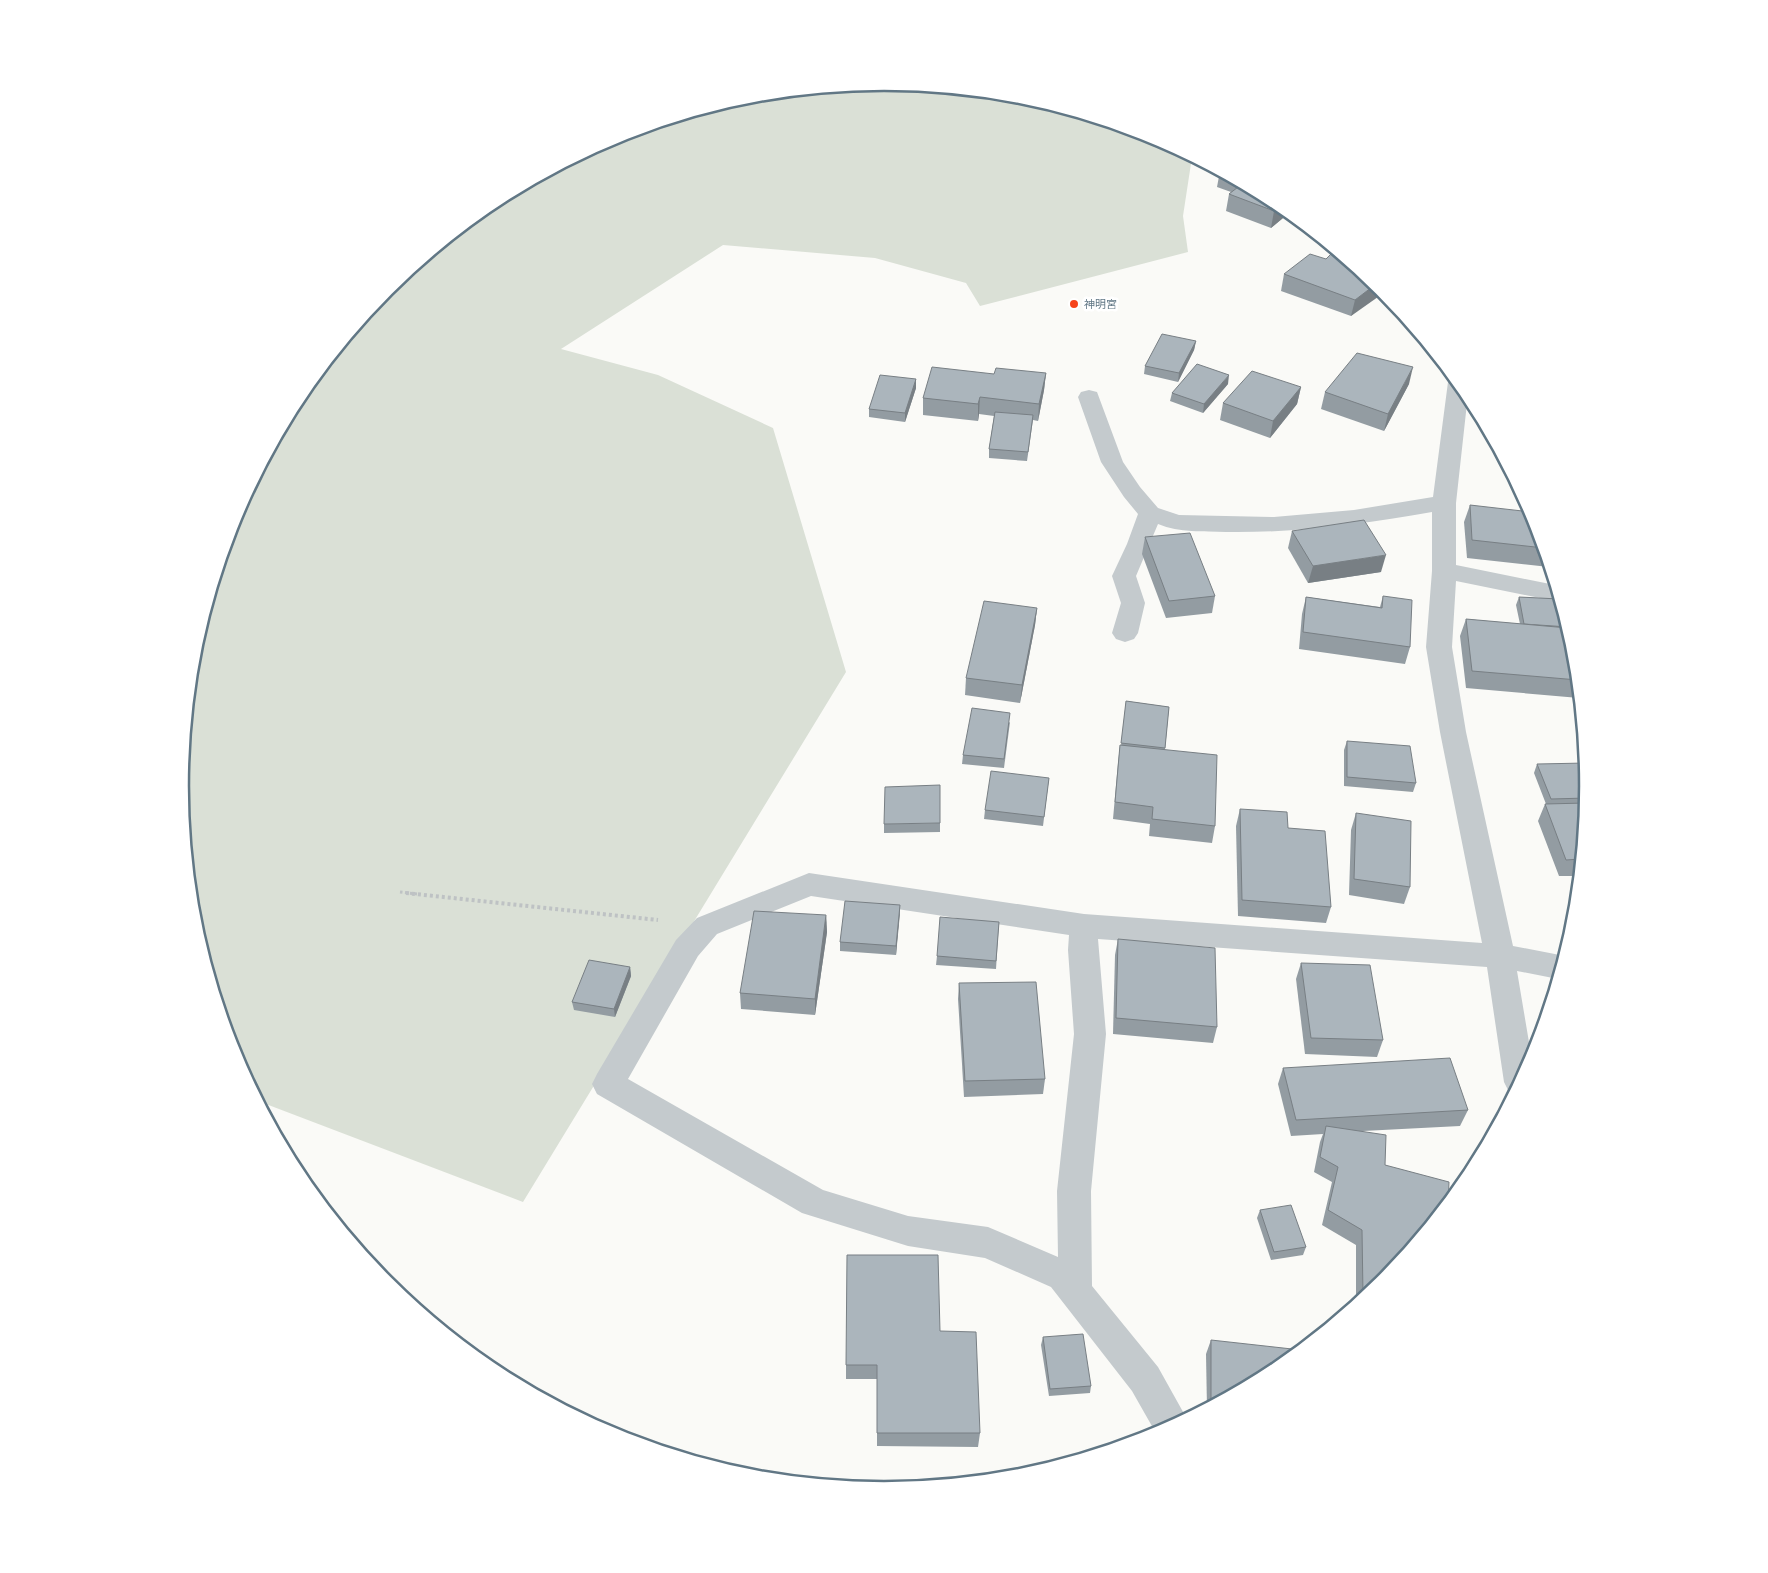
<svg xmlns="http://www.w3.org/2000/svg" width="1768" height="1573" font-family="Manrope,'Noto Sans JP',sans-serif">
<rect width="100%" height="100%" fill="#fafaf7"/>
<path fill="#dae0d6" d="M884 83 1022 96 1154 136 1192 157 1183 216 1188 252 980 306 966 283 875 258 723 245 561 349 658 375 773 428 846 672 523 1202 258 1101 233 1056 193 924 180 786 194 649 234 517 299 395 386 288 493 201 615 136 747 96Z"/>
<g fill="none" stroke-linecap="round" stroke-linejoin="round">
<path stroke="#bec2c4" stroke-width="3" stroke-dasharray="2.5 2.5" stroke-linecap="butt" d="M400 892 417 894"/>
<path stroke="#bec2c4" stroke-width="4" stroke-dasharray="3 3" stroke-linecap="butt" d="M406 893 658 920"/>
<path fill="#c4cacd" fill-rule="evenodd" d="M1451 377H1454L1468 394 1456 503V565L1555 585 1560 602 1456 581 1452 647 1466 732 1513 946 1565 956 1558 979 1517 971 1532 1060 1514 1094 1509 1092 1504 1082 1487 967 1098 939 1106 1034 1091 1191 1092 1286 1158 1367 1187 1419 1157 1435 1132 1391 1051 1287 985 1258 908 1246 802 1213 597 1094 592 1084 597 1074 676 940 697 918 809 873 1084 914 1482 943 1440 732 1426 647 1432 571V512C1363 524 1297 533 1226 532 1203 531 1180 533 1158 524L1136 576 1145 603 1138 633 1134 639 1125 642 1116 639 1112 633 1121 603 1112 576 1127 544 1138 514 1124 497 1101 462 1078 397 1081 392 1089 390 1097 392 1123 462 1140 487 1158 508 1179 515 1274 517 1354 510 1433 497 1448 382ZM811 896 1069 935 1068 950 1074 1034 1057 1191 1058 1257 988 1227 908 1216 823 1190 628 1079 698 956 717 934Z"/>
</g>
<g fill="#939ca2">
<path d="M1220 171 1275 201 1289 213 1271 228 1226 211 1229 194 1231 192 1217 187Z"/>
<path d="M1323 241 1332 248 1323 244Z"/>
<path d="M1284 274 1382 289 1351 316 1281 291Z"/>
<path d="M1196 341 1194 350 1178 382 1144 374 1145 366Z"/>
<path d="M1046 373 1044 390 1038 421 1033 420 1027 461 989 458V449L994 416 979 414 978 421 923 415V398L994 374Z"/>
<path d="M916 379V388L905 422 869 417V409Z"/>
<path d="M1228 384 1203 413 1170 401 1172 393Z"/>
<path d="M1409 384 1384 431 1321 409 1325 392Z"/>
<path d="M1301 387 1297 404 1270 438 1220 420 1223 403Z"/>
<path d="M1470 505 1535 517 1549 567 1467 558 1464 522Z"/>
<path d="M1292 531 1381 572 1308 583 1288 548Z"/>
<path d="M1145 537 1215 596 1212 613 1166 618 1142 554Z"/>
<path d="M1383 596 1410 647 1405 664 1299 649 1302 614 1306 597 1380 607Z"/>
<path d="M1519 597 1559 599 1575 649 1579 698 1466 688 1460 636 1466 619 1520 624 1516 605Z"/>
<path d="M1037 608 1035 625 1020 703 965 695 966 678Z"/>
<path d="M1126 701 1169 707 1165 750 1215 826 1212 843 1149 836 1150 824 1113 819 1118 763 1120 745 1121 746Z"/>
<path d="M1010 722 1004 768 962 764 963 755Z"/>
<path d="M1347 741 1416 783 1413 792 1344 786V750Z"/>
<path d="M1537 764 1588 787 1579 876H1559L1538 821 1545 804H1546L1534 773Z"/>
<path d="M1049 778 1043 826 984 819 985 810Z"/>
<path d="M1240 809 1288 828 1331 907 1326 923 1238 916 1236 826Z"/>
<path d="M1356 813 1410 887 1404 904 1349 895 1351 830Z"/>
<path d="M940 823V832L884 833V824Z"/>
<path d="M900 905 896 955 840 951V942Z"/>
<path d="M826 915 827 932 815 1015 741 1009 740 993Z"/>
<path d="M999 922 996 969 936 965 937 956Z"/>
<path d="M1118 939 1217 1027 1213 1043 1113 1034 1115 955Z"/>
<path d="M1301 963 1383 1040 1377 1057 1305 1054 1296 979Z"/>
<path d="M630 967 631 976 615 1017 574 1010 572 1002Z"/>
<path d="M959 983 1045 1079 1043 1094 964 1097 958 999Z"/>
<path d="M1283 1068 1468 1110 1460 1126 1363 1131 1382 1284 1356 1305V1245L1322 1225 1332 1182 1314 1172 1320 1142 1323 1134 1291 1136 1278 1084Z"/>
<path d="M1260 1210 1306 1247 1303 1255 1271 1260 1257 1218Z"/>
<path d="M940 1331 980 1433 978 1447 877 1446V1379H846V1365Z"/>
<path d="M1043 1337 1091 1386 1090 1393 1049 1396 1041 1345Z"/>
<path d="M1211 1340 1275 1372 1207 1409 1206 1354Z"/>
</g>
<g fill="#787f84">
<path d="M1281 206 1289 213 1271 228 1274 211Z"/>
<path d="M1376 284 1385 292 1351 316 1355 300Z"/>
<path d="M1196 341 1194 350 1178 382 1179 373Z"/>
<path d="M1413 367 1409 384 1384 431 1388 414Z"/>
<path d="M1046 373 1044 390 1038 421 1039 404Z"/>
<path d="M1229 375 1228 384 1203 413 1204 404Z"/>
<path d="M916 379V388L905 422V413Z"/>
<path d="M1301 387 1297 404 1270 438 1273 421Z"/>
<path d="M980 397 979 414 978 421V404Z"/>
<path d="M1386 555 1381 572 1308 583 1313 566Z"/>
<path d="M1037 608 1035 625 1020 703 1022 685Z"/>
<path d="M900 905V913L896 955V946Z"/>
<path d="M826 915 827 932 815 1015V999Z"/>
<path d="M630 967 631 976 615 1017 614 1009Z"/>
</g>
<g fill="#abb5bc" stroke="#787f84">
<path d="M1242 184 1275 201 1281 206 1274 211 1229 194Z"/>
<path d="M1335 250 1376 284 1355 300 1284 274 1310 254 1326 259Z"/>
<path d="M1162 334 1196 341 1179 373 1145 366Z"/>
<path d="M1357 353 1413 367 1388 414 1325 392Z"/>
<path d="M1197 364 1229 375 1204 404 1172 393Z"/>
<path d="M932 367 994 374 996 368 1046 373 1039 404 980 397 978 404 923 398Z"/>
<path d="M1252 371 1301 387 1273 421 1223 403Z"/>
<path d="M880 375 916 379 905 413 869 409Z"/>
<path d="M995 412 1033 415 1028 452 989 449Z"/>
<path d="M1470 505 1531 512 1535 517 1544 548 1472 540Z"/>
<path d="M1364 520 1386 555 1313 566 1292 531Z"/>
<path d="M1190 533 1215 596 1169 601 1145 537Z"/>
<path d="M1383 596 1412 600 1410 647 1303 632 1306 597 1382 608Z"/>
<path d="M1519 597 1559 599 1568 627 1524 624Z"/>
<path d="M984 601 1037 608 1022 685 966 678Z"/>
<path d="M1466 619 1568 628 1575 649 1578 680 1472 671Z"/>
<path d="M1126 701 1169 707 1165 748 1121 743Z"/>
<path d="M972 708 1010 713 1004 759 963 755Z"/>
<path d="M1347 741 1410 746 1416 783 1347 777Z"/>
<path d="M1120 745 1217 755 1215 826 1152 819 1153 807 1115 802Z"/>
<path d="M1586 763 1588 787 1587 798 1551 799 1537 764Z"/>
<path d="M991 771 1049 778 1044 817 985 810Z"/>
<path d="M940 785V823L884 824 885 787Z"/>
<path d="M1586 803 1581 859 1566 860 1545 804Z"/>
<path d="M1240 809 1287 812 1288 828 1325 831 1331 907 1242 900Z"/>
<path d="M1356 813 1411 821 1410 887 1354 879Z"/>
<path d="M845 901 900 905 896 946 840 942Z"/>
<path d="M754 911 826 915 815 999 740 993Z"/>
<path d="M940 917 999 922 996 961 937 956Z"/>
<path d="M1118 939 1215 948 1217 1027 1116 1018Z"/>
<path d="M589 960 630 967 614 1009 572 1002Z"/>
<path d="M1301 963 1370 965 1383 1040 1311 1038Z"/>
<path d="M1036 982 1045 1079 965 1081 959 983Z"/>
<path d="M1450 1058 1468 1110 1296 1120 1283 1068Z"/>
<path d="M1326 1126 1386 1135 1385 1165 1449 1182 1448 1204 1382 1284 1367 1296 1363 1295 1362 1230 1328 1210 1338 1167 1320 1157Z"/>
<path d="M1291 1205 1306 1247 1274 1252 1260 1210Z"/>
<path d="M847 1255H938L940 1331 976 1332 980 1433H877V1365H846Z"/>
<path d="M1083 1334 1091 1386 1050 1389 1043 1337Z"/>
<path d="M1211 1340 1301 1350 1275 1372 1222 1400 1211 1399Z"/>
</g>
<circle fill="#f6431b" stroke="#fff" stroke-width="2" cx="1074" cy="304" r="5"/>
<g text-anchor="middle" stroke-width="5" stroke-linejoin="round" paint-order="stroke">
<g font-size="11" fill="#617785" stroke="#fff" text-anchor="start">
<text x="1084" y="308">神明宮</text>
</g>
</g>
<path d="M0 0H1768V1573H0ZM189 786a695 695 0 1 1 1390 0a695 695 0 1 1-1390 0Z" fill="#fff" fill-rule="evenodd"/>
<path fill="none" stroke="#617785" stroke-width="2.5" d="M189 786a695 695 0 1 1 1390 0a695 695 0 1 1-1390 0Z"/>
</svg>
